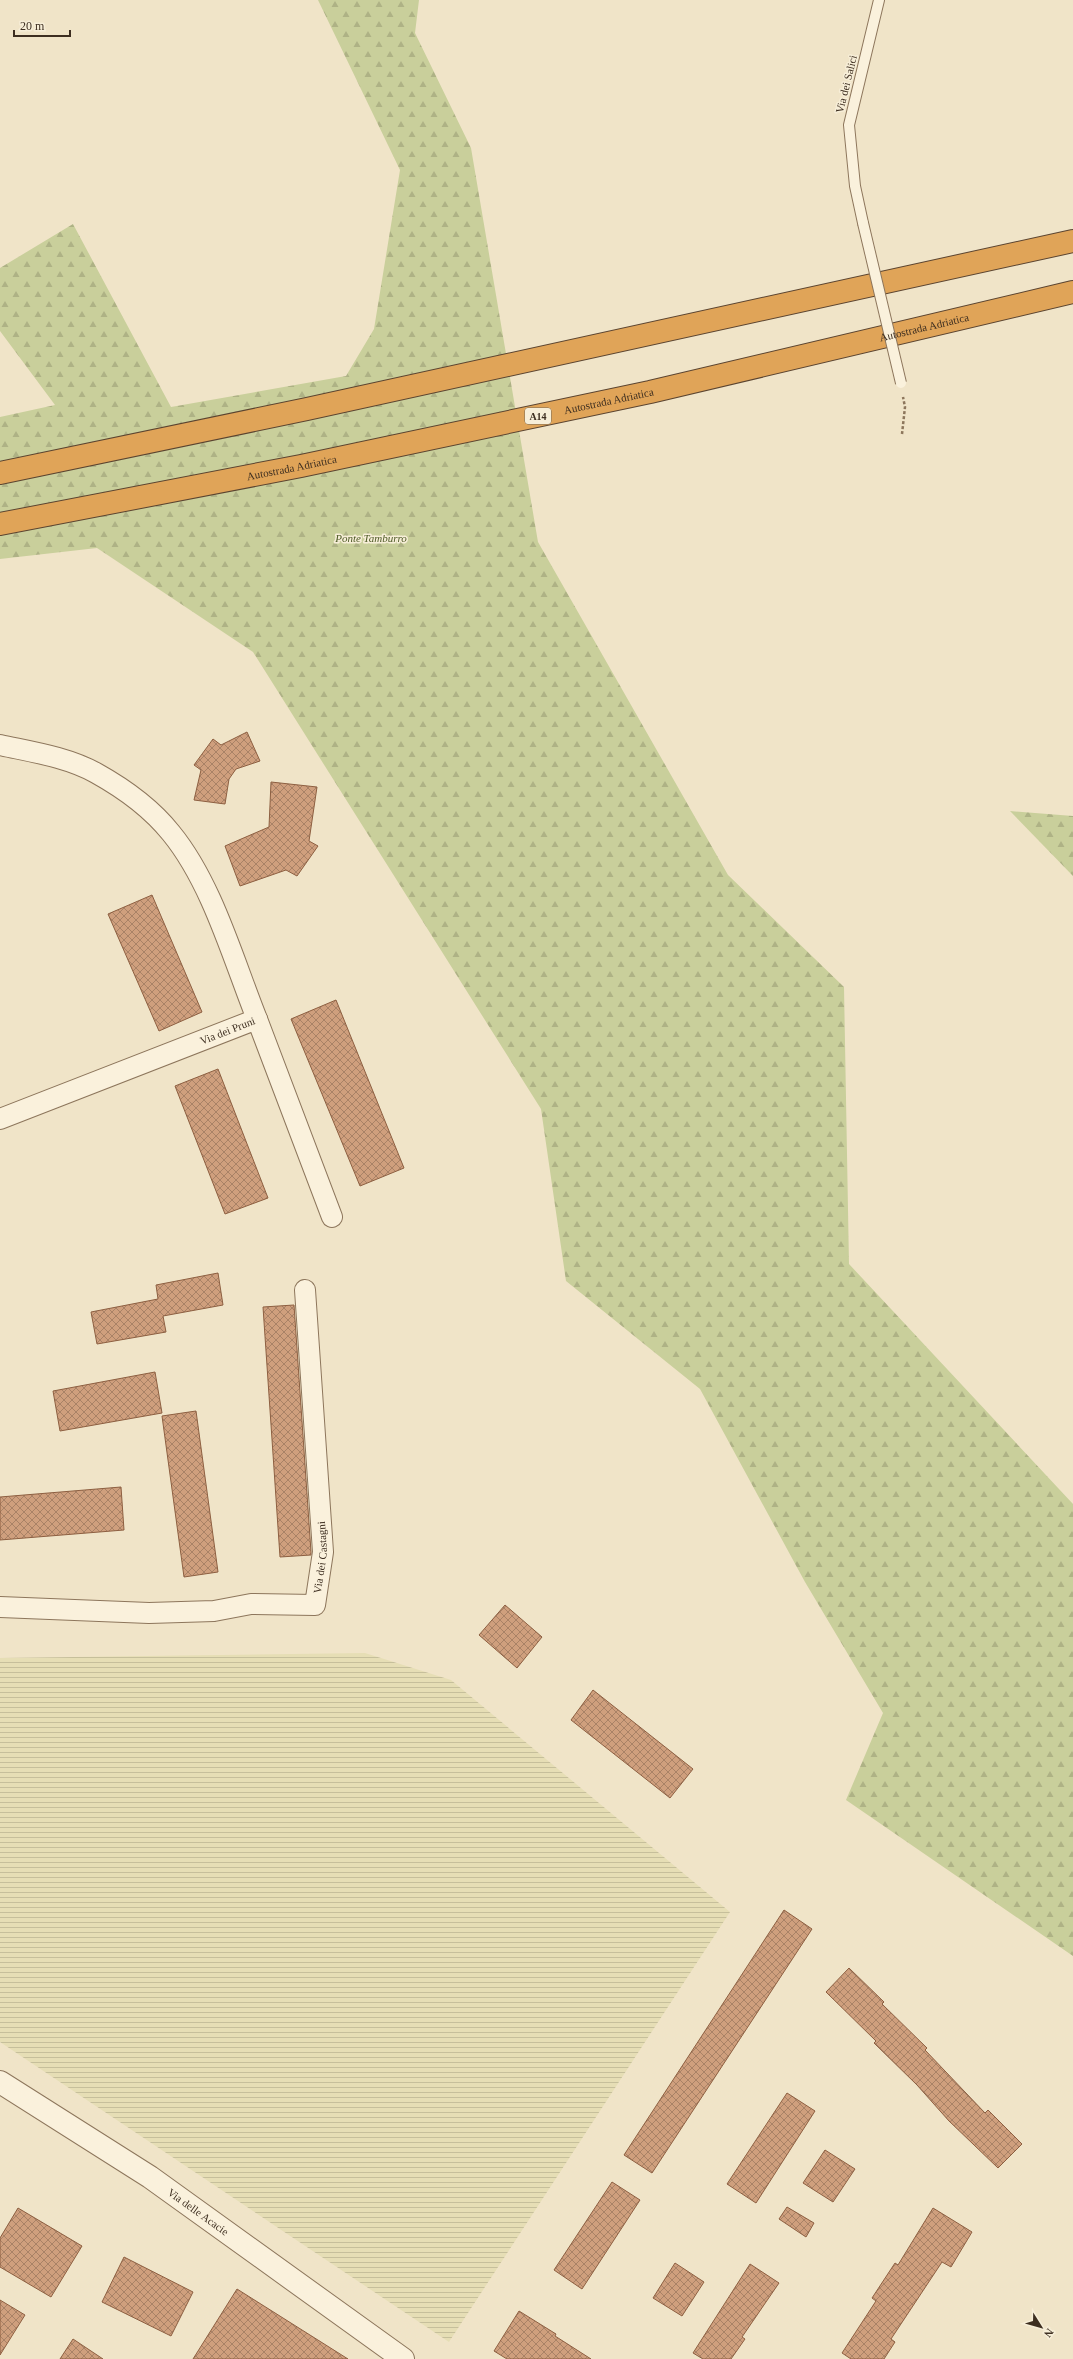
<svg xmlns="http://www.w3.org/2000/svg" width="1073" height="2359" font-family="'Times New Roman',serif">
<defs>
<pattern id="farmland-rules" width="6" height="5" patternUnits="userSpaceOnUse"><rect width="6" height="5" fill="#e6deb5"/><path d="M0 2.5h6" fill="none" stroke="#c6bf9b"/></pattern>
<pattern id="forest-firs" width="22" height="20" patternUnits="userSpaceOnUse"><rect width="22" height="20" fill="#c9cf9b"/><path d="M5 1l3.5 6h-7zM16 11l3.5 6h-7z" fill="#aeb285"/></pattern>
<pattern id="building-cross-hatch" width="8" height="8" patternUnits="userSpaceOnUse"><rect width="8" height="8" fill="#cf9f7d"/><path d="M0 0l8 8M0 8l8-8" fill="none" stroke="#a98266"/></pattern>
</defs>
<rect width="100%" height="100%" fill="#f0e4c8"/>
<path fill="url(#farmland-rules)" d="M365 1653 451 1680 730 1912 449 2342 0 2042V1658Z"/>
<g fill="url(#forest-firs)">
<path d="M318 0H419L415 33 471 148 538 542 728 875 844 987 849 1264 1073 1504V1956L846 1800 883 1713 805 1582 700 1389 566 1281 541 1109 253 652 97 548 0 559V417L55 405 0 331V268L73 224 171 407 346 376 374 329 400 170Z"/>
<path d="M1010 811 1073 816V876Z"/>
</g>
<g fill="url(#building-cross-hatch)" stroke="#8d5f41">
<path d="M247 732 260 761 236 769 229 779 225 804 194 800 201 770 194 765 213 739 221 745Z"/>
<path d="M271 782 317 787 309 841 318 846 297 876 286 870 240 886 225 846 269 827Z"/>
<path d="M152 895 202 1012 159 1031 108 914Z"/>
<path d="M336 1000 404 1168 360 1186 291 1019Z"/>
<path d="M218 1069 268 1198 225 1214 175 1086Z"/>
<path d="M218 1273 223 1305 163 1316 166 1332 97 1344 91 1312 158 1299 156 1285Z"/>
<path d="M294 1305 311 1552V1555L280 1557 263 1307Z"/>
<path d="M155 1372 162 1413 60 1431 53 1391Z"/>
<path d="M196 1411 218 1572 184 1577 162 1416Z"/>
<path d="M121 1487 124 1530 0 1540V1497Z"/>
<path d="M505 1605 542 1637 517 1668 479 1635Z"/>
<path d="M593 1690 693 1769 670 1798 571 1720Z"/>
<path d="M784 1910 812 1929 652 2173 624 2155Z"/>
<path d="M849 1968 884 2002 882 2004 927 2048 925 2050 985 2113 988 2110 1022 2144 998 2168 949 2121 917 2085 874 2043 876 2041 826 1992Z"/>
<path d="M787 2093 815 2111 756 2203 727 2184Z"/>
<path d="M825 2150 855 2169 833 2202 803 2183Z"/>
<path d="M612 2182 640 2200 582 2289 554 2270Z"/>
<path d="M787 2207 814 2223 806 2237 779 2219Z"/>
<path d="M18 2208 82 2246 51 2297 0 2267V2238Z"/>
<path d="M933 2208 972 2232 951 2267 942 2262 891 2339 895 2342 884 2359H851L842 2353 876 2301 872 2298 895 2263 898 2265Z"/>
<path d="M124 2257 193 2292 171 2336 102 2302Z"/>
<path d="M675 2263 704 2282 682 2316 653 2298Z"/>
<path d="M750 2264 779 2283 742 2337 745 2339 731 2359H703L693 2353Z"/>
<path d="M237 2289 348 2359H193Z"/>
<path d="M0 2300 25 2315 0 2355Z"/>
<path d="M519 2311 556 2334 555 2336 591 2359H507L494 2351Z"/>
<path d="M73 2339 103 2359H60Z"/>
</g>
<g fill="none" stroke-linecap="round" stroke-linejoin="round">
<g stroke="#8d765c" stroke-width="12">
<path id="service" d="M863 223 855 186 849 125 879 0"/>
</g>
<g stroke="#8d765c" stroke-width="22">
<g id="minor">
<path d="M0 745C32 752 67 757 96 773 123 788 151 808 171 833 212 883 233 959 257 1019"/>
<path id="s1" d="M0 1119 257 1019 332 1217"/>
<path id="s2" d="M0 1607 149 1613 214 1611 251 1604 315 1605 323 1552 305 1290"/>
</g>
</g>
<g stroke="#8d765c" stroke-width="24">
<g id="tertiary">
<path id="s3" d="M0 2082 150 2177 403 2359"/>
</g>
</g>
<g stroke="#5b4430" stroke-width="24">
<g id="motorway">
<path d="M0 473 307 409 1073 241"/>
<path id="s4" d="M0 524 301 466 650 392 1073 292"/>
</g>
</g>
<path stroke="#8d765c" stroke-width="2.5" stroke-dasharray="3 2" stroke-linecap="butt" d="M902 434 905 407 903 397"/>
<use href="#service" stroke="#faf1dc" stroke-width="10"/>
<use href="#minor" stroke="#faf1dc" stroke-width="20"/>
<use href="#tertiary" stroke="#faf1dc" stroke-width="22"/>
<use href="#motorway" stroke="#e0a458" stroke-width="22"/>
<g stroke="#8d765c" stroke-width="12" stroke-linecap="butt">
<path id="service-bridge" d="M863 223 901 383"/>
</g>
<use href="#service-bridge" stroke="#faf1dc" stroke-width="10"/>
</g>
<g text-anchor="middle" stroke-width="3" stroke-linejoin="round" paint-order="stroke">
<rect fill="#f7eed8" stroke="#756857" stroke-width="1" x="525" y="408" width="26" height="16" rx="3"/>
<g font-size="10" font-weight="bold" fill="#3d2e20">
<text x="538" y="420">A14</text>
</g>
<g font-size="11" fill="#3d2e20" stroke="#f7eed8">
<text transform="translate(846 84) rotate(-76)" y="4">Via dei Salici</text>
<text dy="4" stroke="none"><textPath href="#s4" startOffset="945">Autostrada Adriatica</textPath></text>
<text dy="4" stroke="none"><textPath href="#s4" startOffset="621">Autostrada Adriatica</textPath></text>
<text dy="4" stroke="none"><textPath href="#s4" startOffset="297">Autostrada Adriatica</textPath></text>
<text dy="4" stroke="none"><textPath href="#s1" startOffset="244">Via dei Pruni</textPath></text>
<text dy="4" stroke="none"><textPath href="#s2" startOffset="364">Via dei Castagni</textPath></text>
<text dy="4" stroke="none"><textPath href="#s3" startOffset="237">Via delle Acacie</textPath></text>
</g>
<g font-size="11" font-style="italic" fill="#4d5a26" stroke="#f7eed8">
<text x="371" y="542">Ponte Tamburro</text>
</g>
</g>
<g transform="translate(1041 2327) rotate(127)" stroke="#f7eed8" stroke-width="3" paint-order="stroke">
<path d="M0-3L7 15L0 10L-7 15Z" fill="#3d2e20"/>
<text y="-6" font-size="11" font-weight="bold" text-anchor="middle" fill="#3d2e20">N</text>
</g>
<path d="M14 30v6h56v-6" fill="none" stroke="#3d2e20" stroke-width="2"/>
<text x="20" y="30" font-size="12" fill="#3d2e20" stroke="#f7eed8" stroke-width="3" paint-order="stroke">20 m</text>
</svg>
